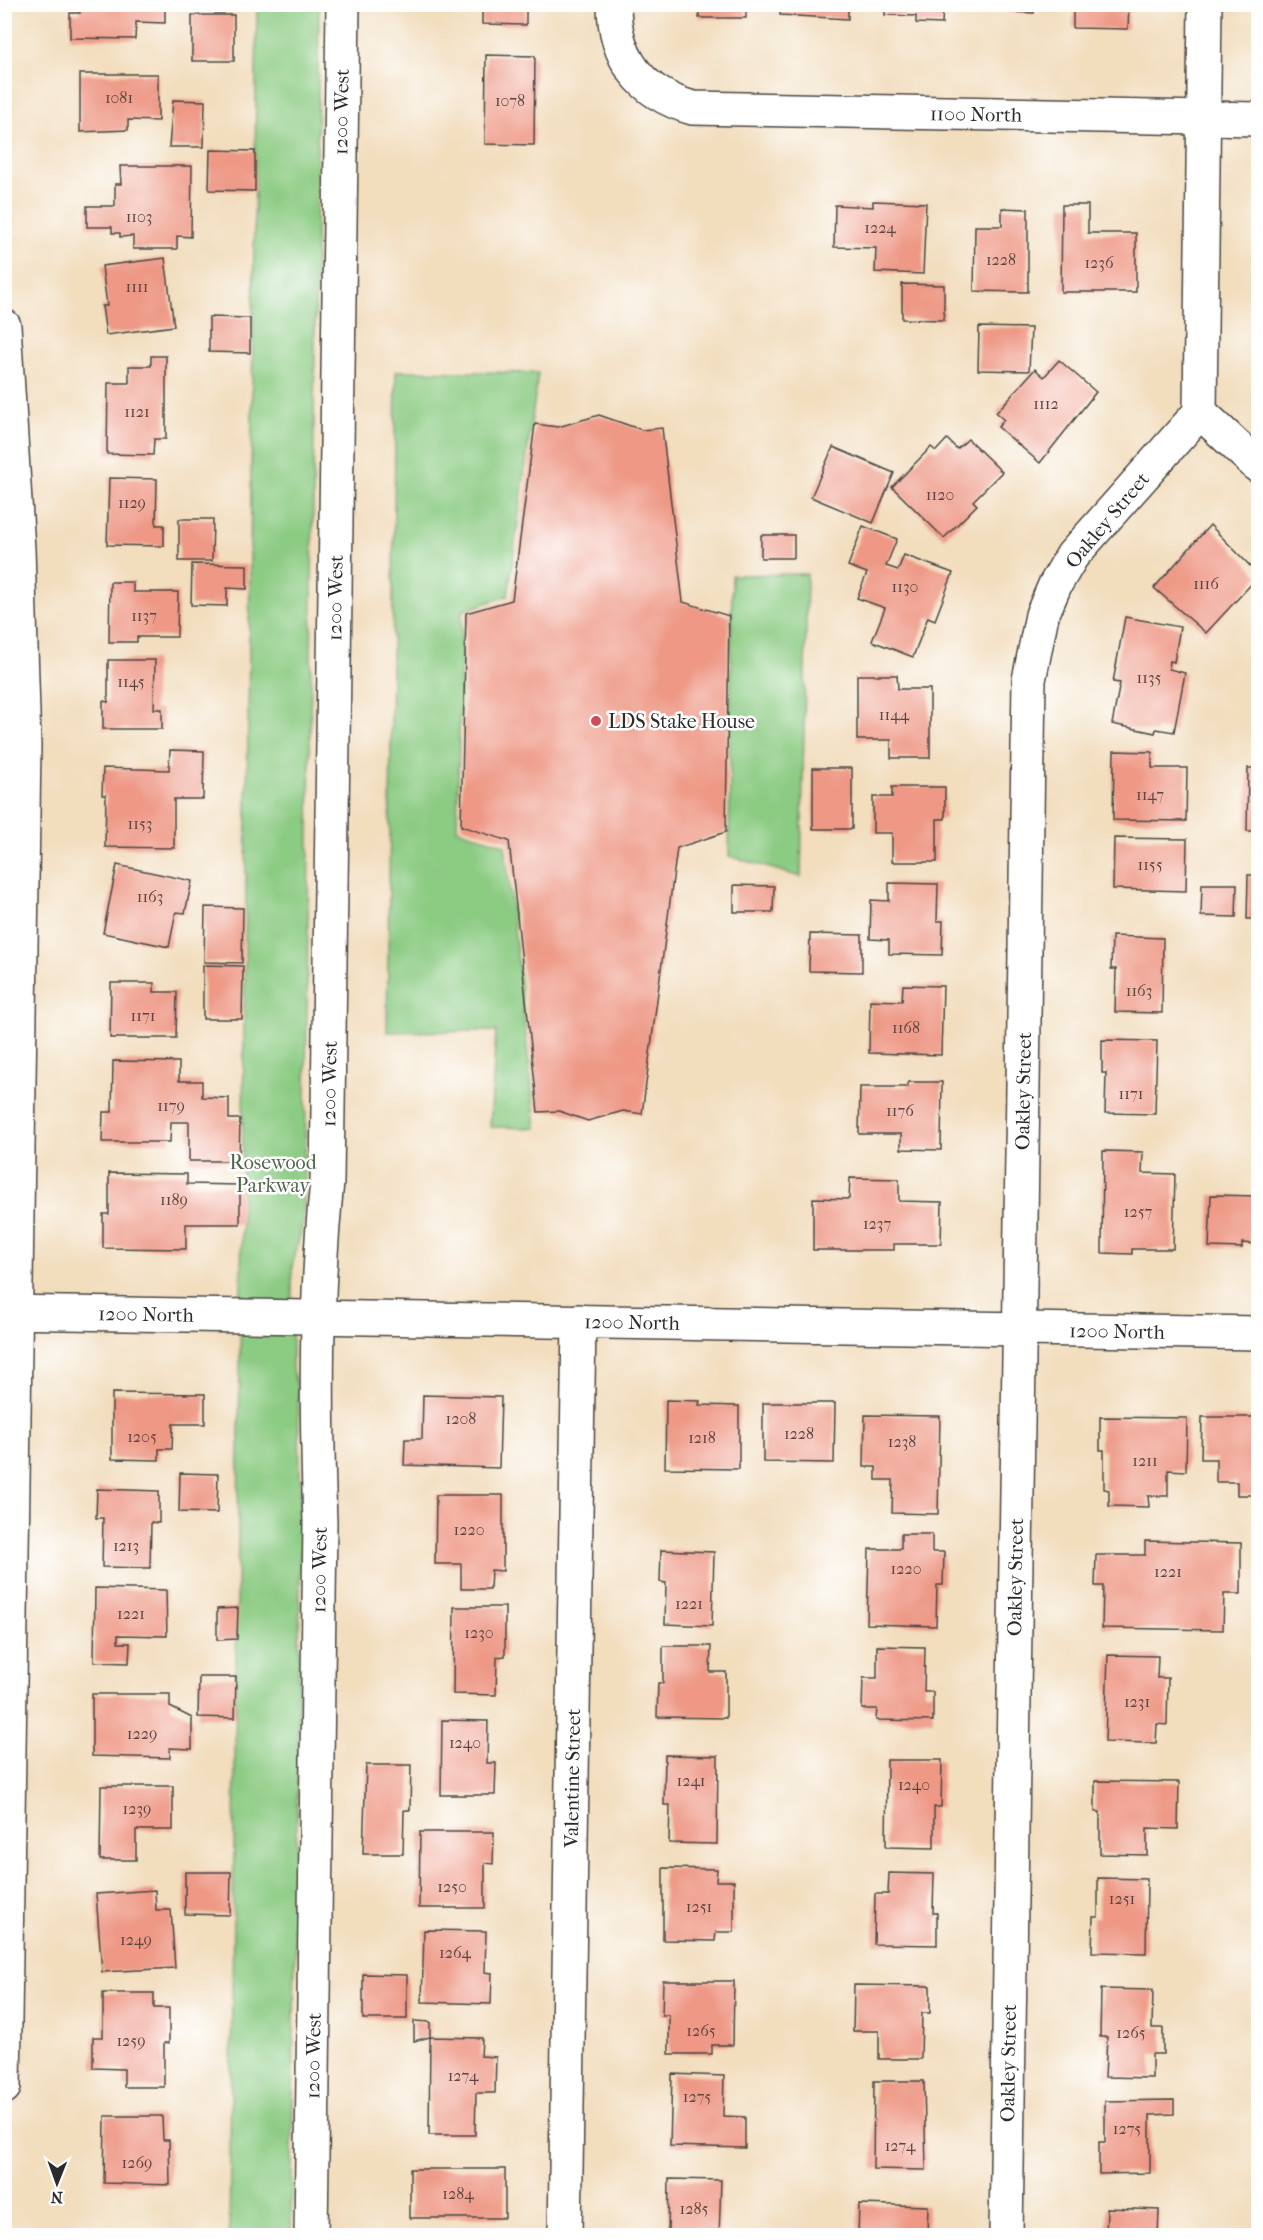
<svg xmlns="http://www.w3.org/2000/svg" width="1263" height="2240" font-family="'IM FELL French Canon',serif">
<rect width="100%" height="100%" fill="#fff"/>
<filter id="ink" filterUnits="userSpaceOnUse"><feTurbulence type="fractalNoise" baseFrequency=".0167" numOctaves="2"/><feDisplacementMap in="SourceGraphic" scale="12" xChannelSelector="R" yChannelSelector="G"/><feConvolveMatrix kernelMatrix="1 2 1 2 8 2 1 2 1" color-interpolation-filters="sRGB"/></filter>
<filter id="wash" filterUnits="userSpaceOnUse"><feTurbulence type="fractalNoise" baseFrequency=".008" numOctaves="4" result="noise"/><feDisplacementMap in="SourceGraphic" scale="24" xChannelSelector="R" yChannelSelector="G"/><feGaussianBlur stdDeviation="1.35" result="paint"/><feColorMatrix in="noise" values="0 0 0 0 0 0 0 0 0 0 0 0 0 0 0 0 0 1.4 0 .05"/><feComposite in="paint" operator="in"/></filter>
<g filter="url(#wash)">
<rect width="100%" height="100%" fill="#f2ddbd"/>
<g fill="#8bcb82" stroke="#5b7b56" stroke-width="1.5">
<path d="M319 4 305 1170 303 1223 292 1267V1370L298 1389 301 1515 291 2235H229L257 5Z"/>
<path d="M396 371 538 373 508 596 462 611 457 829 505 845 536 1128 490 1127 496 1031 387 1032Z"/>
<path d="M807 574 801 877 729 856 732 575Z"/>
</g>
<g id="blocks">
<g fill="#ee9885">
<path d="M464 4H526V25L482 24V10H464Z"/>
<rect x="699" y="4" width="47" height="14"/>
<path d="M780 4H848V19L780 15Z"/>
<path d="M885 4H943L942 24 916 23V16L885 15Z"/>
<path d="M1008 4H1034V13L1008 12Z"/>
<path d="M1073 4H1129L1128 29 1073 28Z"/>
<path d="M80 5H165V23L136 22 135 39 70 38V13H80Z"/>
<rect x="192" y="15" width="42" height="46"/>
<path d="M486 55 535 56 534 145 485 144Z"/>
<path d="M80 74H158V121L128 120V130L80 132Z"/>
<path d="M173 100 205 101 204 147H169Z"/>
<path d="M210 150 255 151V191L209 190Z"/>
<path d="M120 166H192L191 237 177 236V249H133V236L120 237V233H112V227H87V206H115V184H121Z"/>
<path d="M873 201 926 203 923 274 875 272 876 248 834 247 835 205 873 207Z"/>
<path d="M1062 205H1088V233H1136V292H1061Z"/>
<path d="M1002 208 1028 209V292L974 291 975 226H1002Z"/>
<path d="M165 258 174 326 106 335 102 306H107L102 266Z"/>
<path d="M902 284 944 285V320L902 319Z"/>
<path d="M209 317 250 318V353L209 352Z"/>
<path d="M979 327 1031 328 1029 371 978 370Z"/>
<path d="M151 356H166V439H154L153 455 107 454 108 383H129V366H151Z"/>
<path d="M1059 360 1096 392 1040 463 998 427 1004 420 996 413 1035 369 1044 377Z"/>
<path d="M599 415 642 430 662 428 683 602 729 616 726 832 677 848 642 1114 623 1111 588 1121 559 1111 538 1112 509 841 461 826 466 613 512 600 535 424 558 427Z"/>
<path d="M947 439 957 449 968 439 1002 472 973 501 977 505 944 538 892 487 931 447 936 451Z"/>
<path d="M833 447 894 473 873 523 811 497Z"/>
<path d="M109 478 157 479 156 525H164V546L107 545Z"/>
<path d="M179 519H213L212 561H179Z"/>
<path d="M1210 525 1258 574V577L1206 633 1154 588Z"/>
<path d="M863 526 897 539 886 566 898 570 904 555 953 573 935 620 928 617 913 657 872 641 885 608 857 598 867 573 848 566Z"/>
<rect x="761" y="535" width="33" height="23"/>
<path d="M192 564 247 565V589L227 588V606L191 605Z"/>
<path d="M110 582H133V592H178L177 637H137V642H109Z"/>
<path d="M1125 617 1180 627 1174 662 1170 661 1169 669 1185 673 1174 732 1156 729 1155 733 1112 724 1120 683 1113 682Z"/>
<path d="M108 660H155L154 709H162V729H103V701L108 702Z"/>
<path d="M857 675H897L898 689H930V758H891V740H857Z"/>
<path d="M170 750 204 751 203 799H174V848L105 847 106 795H102L103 768 169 770Z"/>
<path d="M1114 751 1152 752V768H1187L1186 821 1113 820Z"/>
<rect x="813" y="768" width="39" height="61"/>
<path d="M1248 768H1258V831H1247Z"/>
<path d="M892 787H945V819H937V862H892V833H873V797H892Z"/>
<path d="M1114 838 1187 839 1186 891 1113 889Z"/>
<path d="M117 865 192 881 185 913 176 912 169 947 103 933Z"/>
<path d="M1248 875H1258V919H1247Z"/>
<path d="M889 883 938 884 937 921H943L942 955 889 954V940L870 939 871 900 889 901Z"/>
<path d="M1202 884H1237L1236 917 1201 916Z"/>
<path d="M734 885 774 886 773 912H734Z"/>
<path d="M205 907 243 908 242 963 204 962Z"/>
<rect x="1255" y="922" width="3" height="25"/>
<path d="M810 934 862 935V972L809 971Z"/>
<path d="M1112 936 1163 938 1162 1013 1115 1012 1116 969H1111Z"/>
<path d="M203 965 243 966 242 1019H203Z"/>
<path d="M111 983H154V992H177L176 1038H110Z"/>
<path d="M903 985 943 986 941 1055 869 1053 870 1000 902 1001Z"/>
<path d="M1102 1040 1157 1041 1155 1114 1105 1113 1106 1073H1102Z"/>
<path d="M113 1061 179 1062V1081H202V1097L229 1098V1119H240L239 1161H189V1122H171L170 1142H102L103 1112H112Z"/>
<path d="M908 1082H942L941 1150 901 1149V1134H859L860 1087H908Z"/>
<path d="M1103 1151 1143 1152 1142 1173 1175 1174 1173 1249H1132V1254L1102 1253Z"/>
<path d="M109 1173 187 1174V1184L240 1185V1224H186V1249L103 1248V1214H109Z"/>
<path d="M850 1178 899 1179V1201L942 1202 941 1244H894V1250H813V1198L849 1199Z"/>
<path d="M1211 1195 1258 1196V1244L1242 1243V1248L1209 1247Z"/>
<path d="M112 1393 205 1394V1424H173L172 1449H159V1460L112 1459Z"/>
<path d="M423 1395 501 1397 499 1468 404 1465 405 1439H422Z"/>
<path d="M666 1400 700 1401 699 1405 739 1406V1469L665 1468Z"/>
<path d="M763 1403H835L834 1463 763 1462Z"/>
<path d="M865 1415 940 1416 938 1514 892 1513 893 1480H876V1467H864Z"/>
<path d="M1100 1417 1187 1418 1186 1471 1168 1470V1496H1148L1149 1507 1109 1506V1490L1104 1489V1450H1100Z"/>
<path d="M1202 1417H1258V1495H1237V1482H1216V1459H1201Z"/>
<path d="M180 1473 218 1474 217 1513 179 1512Z"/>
<path d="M97 1489 159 1491V1523L151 1522 150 1568 102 1567 103 1518H96Z"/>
<path d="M436 1495H503V1571L491 1570 490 1589H461V1564H435Z"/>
<path d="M901 1534H932V1552H944L943 1585H937L936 1626 867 1624 869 1549H901Z"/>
<path d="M1145 1541 1241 1543V1594H1224L1223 1630 1102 1628 1103 1586H1095L1096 1555H1145Z"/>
<path d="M661 1550 714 1552 712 1626 665 1624 666 1583 660 1582Z"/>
<path d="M95 1588 166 1590 167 1636 118 1635V1643H130L129 1663 94 1662Z"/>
<path d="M454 1607H505V1656L497 1657 496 1695 453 1694Z"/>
<path d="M238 1608 237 1639 217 1640V1609Z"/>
<path d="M663 1646H711L710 1672H726V1718L657 1717 658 1683H663Z"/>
<path d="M877 1646 925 1647 924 1692H933V1721L876 1720 877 1709H862L863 1678H877Z"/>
<path d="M1108 1655 1158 1656 1157 1678H1168L1167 1725 1157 1724 1156 1743 1105 1742Z"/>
<path d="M199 1677H236L235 1718 198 1717Z"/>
<path d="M92 1694H170V1707L192 1718V1749L170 1748V1758L92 1756Z"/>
<path d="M442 1720 488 1721 487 1763H496L495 1795H441Z"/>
<path d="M665 1755 718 1756 717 1844 669 1843 670 1805H664Z"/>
<path d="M887 1760H942L941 1807H934V1848L886 1847Z"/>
<path d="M366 1765H411L410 1810H404L403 1854H363Z"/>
<path d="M1095 1781 1179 1782 1178 1829 1147 1828V1855L1100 1854V1812H1095Z"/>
<path d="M101 1786H173V1830H136V1860H100Z"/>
<path d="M420 1832H494L493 1864 485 1863V1908H419Z"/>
<path d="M663 1868 717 1869 716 1881H734V1932H716L715 1941 663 1940Z"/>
<path d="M185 1872H231L230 1915 185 1914Z"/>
<path d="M889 1873 934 1874 933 1913H937V1945L874 1944 875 1894H888Z"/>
<path d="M1098 1878 1147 1879 1146 1953 1092 1952 1093 1917H1098Z"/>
<path d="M155 1890 156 1910H171L175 1968 102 1972 96 1894Z"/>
<path d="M424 1930 486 1931 485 1972 492 1973 491 2004 422 2002Z"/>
<path d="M363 1974 407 1975V2019H363Z"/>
<path d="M663 1981H734L733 2045H712V2054H669V2015H662Z"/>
<path d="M854 1985 930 1986V2013H922L921 2059H879V2031H853Z"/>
<path d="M1101 1989 1153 1990 1152 2028H1163V2054H1152V2078L1105 2077 1107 2037H1100Z"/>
<path d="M103 1993H154V2008H169V2043H164V2087H124V2069L93 2068V2037H103Z"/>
<path d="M414 2021 430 2022V2037L482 2038 481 2056 496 2057 495 2093H476L475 2135H429L430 2037 414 2041Z"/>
<path d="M672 2074 724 2076 723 2116 745 2117V2148L670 2146Z"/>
<path d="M874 2081H924L926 2170 873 2169Z"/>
<path d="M1174 2100V2114L1150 2115V2173L1099 2174V2142H1105V2101Z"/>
<path d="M105 2116H162L163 2140H169L170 2185 104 2183Z"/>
<rect x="410" y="2169" width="95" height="49"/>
<path d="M669 2179 721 2180 719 2236H668Z"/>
<path d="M859 2204 928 2206 927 2236H858Z"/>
<path d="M1107 2208 1159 2210 1158 2236H1106Z"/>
<path d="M130 2231V2236H85V2232Z"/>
</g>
</g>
</g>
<g filter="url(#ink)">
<use href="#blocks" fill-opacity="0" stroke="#494641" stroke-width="1.5"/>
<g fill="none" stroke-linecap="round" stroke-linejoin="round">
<g stroke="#494641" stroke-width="36">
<g id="minor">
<path d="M614 4C614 58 641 94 693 108L1258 119"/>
<path d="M4 326 18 549 24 746 4 2087"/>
<path d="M1200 412 1258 466"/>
<path d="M4 1312 1258 1333"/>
<path d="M311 2236 320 1522C316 1409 315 1295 327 1182L343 4"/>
<path d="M565 2236 579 1321"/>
<path d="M1006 2236 1029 680 1042 615 1055 585 1072 556 1200 412 1205 4"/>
</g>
</g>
<use href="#minor" stroke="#fff" stroke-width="33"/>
</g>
</g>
<circle fill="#d1495b" stroke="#fff" stroke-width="2" cx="596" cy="721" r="6"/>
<g text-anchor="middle" stroke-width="5" stroke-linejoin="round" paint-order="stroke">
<g font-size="16" fill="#5c4642">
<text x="119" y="103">1081</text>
<text x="510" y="106">1078</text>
<text x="139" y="222">1103</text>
<text x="880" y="233">1224</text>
<text x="1001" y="265">1228</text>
<text x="1099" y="268">1236</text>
<text x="137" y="292">1111</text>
<text x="1046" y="409">1112</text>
<text x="137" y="417">1121</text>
<text x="940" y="500">1120</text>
<text x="132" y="508">1129</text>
<text x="1206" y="589">1116</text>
<text x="905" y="592">1130</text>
<text x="144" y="621">1137</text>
<text x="1149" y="683">1135</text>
<text x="131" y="687">1145</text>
<text x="894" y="720">1144</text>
<text x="1150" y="800">1147</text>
<text x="140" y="829">1153</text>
<text x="1150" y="870">1155</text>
<text x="150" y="902">1163</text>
<text x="1139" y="996">1163</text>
<text x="143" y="1021">1171</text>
<text x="906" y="1033">1168</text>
<text x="1131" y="1099">1171</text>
<text x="171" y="1111">1179</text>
<text x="900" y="1116">1176</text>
<text x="174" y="1205">1189</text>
<text x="1138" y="1217">1257</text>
<text x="877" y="1229">1237</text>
<text x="461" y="1424">1208</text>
<text x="799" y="1439">1228</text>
<text x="142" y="1442">1205</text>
<text x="702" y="1443">1218</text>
<text x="902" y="1447">1238</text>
<text x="1145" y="1466">1211</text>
<text x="469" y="1535">1220</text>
<text x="126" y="1551">1213</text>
<text x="906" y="1574">1220</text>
<text x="1168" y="1577">1221</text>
<text x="689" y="1609">1221</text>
<text x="131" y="1619">1221</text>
<text x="479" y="1638">1230</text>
<text x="1137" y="1707">1231</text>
<text x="142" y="1739">1229</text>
<text x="465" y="1748">1240</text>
<text x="691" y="1786">1241</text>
<text x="914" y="1790">1240</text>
<text x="137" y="1814">1239</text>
<text x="452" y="1892">1250</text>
<text x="1122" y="1904">1251</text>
<text x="699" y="1912">1251</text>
<text x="136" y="1945">1249</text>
<text x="455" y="1958">1264</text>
<text x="701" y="2036">1265</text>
<text x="1131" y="2038">1265</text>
<text x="131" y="2046">1259</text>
<text x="463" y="2081">1274</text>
<text x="697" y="2102">1275</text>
<text x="1127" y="2134">1275</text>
<text x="900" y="2151">1274</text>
<text x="137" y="2168">1269</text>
<text x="458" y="2199">1284</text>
<text x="694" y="2214">1285</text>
</g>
<g font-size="20" fill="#2b2b2b" stroke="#fff">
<text transform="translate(341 112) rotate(-89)" y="7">1200 West</text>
<text transform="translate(976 114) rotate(1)" y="7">1100 North</text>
<text transform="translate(1107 520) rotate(-50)" y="7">Oakley Street</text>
<text transform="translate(335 598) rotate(-89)" y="7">1200 West</text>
<text transform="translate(329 1084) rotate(-89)" y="7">1200 West</text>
<text transform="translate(1023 1091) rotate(-89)" y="7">Oakley Street</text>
<text transform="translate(146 1314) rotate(1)" y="7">1200 North</text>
<text transform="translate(632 1322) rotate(1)" y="7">1200 North</text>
<text transform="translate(1117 1331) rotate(1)" y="7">1200 North</text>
<text transform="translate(319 1570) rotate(-89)" y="7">1200 West</text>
<text transform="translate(1015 1577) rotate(-89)" y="7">Oakley Street</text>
<text transform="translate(572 1778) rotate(-89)" y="7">Valentine Street</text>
<text transform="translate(313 2056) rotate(-89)" y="7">1200 West</text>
<text transform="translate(1008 2063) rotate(-89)" y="7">Oakley Street</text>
</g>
<g font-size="20" fill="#2b2b2b" stroke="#fff" text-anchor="start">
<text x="608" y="728">LDS Stake House</text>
</g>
<g font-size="20" fill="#4d6349" stroke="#fff">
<text x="273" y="1169">Rosewood<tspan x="273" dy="23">Parkway</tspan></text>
</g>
</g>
<rect width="1263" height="2240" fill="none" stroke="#fff" stroke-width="24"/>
<g transform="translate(57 2183) rotate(181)" stroke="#ffffff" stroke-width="4.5" paint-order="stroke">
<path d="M0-4.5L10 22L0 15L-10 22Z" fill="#2b2b2b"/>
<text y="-9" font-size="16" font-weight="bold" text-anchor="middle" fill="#2b2b2b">N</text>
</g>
</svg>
